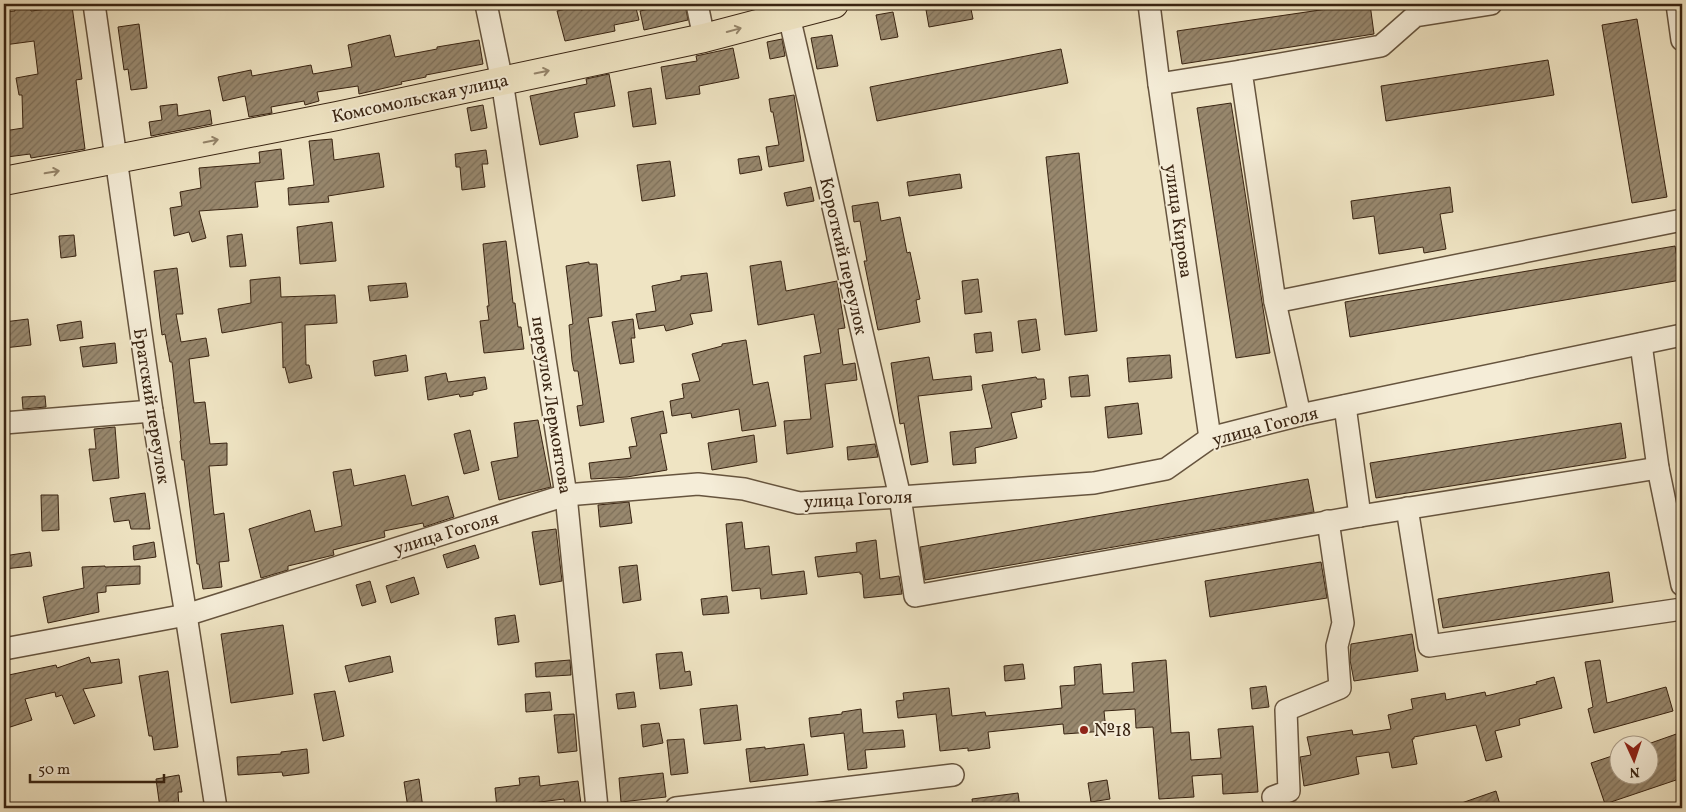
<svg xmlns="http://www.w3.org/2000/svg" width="1686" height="812" font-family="Vollkorn,serif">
<defs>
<pattern id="building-hatch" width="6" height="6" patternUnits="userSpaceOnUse" patternTransform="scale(1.25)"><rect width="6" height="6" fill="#98886e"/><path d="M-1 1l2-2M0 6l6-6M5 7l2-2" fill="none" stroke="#7d6f59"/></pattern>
</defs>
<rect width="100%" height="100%" fill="#efe4c3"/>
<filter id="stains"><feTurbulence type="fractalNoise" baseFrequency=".004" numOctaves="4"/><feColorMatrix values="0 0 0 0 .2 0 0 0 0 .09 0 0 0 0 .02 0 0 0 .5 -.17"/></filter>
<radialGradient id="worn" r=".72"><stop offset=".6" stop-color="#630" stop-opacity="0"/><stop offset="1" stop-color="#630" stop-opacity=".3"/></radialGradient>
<g fill="url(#building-hatch)" stroke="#392412">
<path d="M14 4H30L31 11 72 6 82 79 76 80 85 149 31 158 30 154 7 157 4 131 23 128 22 95H19L16 78 38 74 34 41 4 45V12L15 11Z"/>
<path d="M606 4H635L639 20 614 25 615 31 565 41 557 11 580 6 581 10Z"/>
<path d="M672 4H685L688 20 644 30 640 11Z"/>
<path d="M925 4H970L973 19 929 27Z"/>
<path d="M1361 4H1370L1374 34 1182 64 1177 31Z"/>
<path d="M893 12 898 37 881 40 876 15Z"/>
<path d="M1637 19 1667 197 1632 203 1602 25Z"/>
<path d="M139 24 147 88 131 90 128 69 124 70 118 27Z"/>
<path d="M390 35 395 57 437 49V47L479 40 483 64 426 75V77L401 82 402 84 359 94 358 86 317 92 319 101 305 105 304 101 271 107 272 113 249 117 245 96 223 101 218 77 251 70 252 76 311 65 313 74 352 67 348 45Z"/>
<path d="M832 35 838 66 817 69 811 38Z"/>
<path d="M782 39 785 56 770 59 767 42Z"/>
<path d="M733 48 739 78 699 86 700 94 666 99 661 67 697 61 696 56Z"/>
<path d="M1061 49 1068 83 877 121 870 87Z"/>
<path d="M1548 60 1554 95 1386 121 1381 86Z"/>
<path d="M609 74 615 106 574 113 578 137 540 145 530 96 587 84 586 79Z"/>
<path d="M651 88 656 124 633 127 628 92Z"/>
<path d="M794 95 804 161 769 167 766 147 779 145 773 112H771L769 99Z"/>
<path d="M1231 103 1270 353 1236 358 1197 108Z"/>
<path d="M177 104 178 116 210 110 212 124 151 136 149 122 162 120 160 106Z"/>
<path d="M483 105 487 128 471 131 467 108Z"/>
<path d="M332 139 334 160 379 153 384 187 328 196 329 202 289 205 288 188 314 185 309 141Z"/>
<path d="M281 149 284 179 255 182 258 207 199 211 206 238 192 242 189 232 174 236 170 208 182 206 180 192 201 188 199 168 260 163 259 152Z"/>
<path d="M486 150 488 164H482L485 187 462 190 460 167H456L455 154Z"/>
<path d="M1079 153 1097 331 1065 335 1046 157Z"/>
<path d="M759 156 762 170 740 174 738 159Z"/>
<path d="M670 161 675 196 642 201 637 165Z"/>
<path d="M960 174 962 188 909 196 907 182Z"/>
<path d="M811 187 814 201 787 206 784 193Z"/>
<path d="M1450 187 1453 212 1440 214 1446 249 1424 253 1423 247 1379 254 1374 216 1353 219 1351 201Z"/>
<path d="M878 202 881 221 900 217 907 253 910 252 920 299 916 300 920 322 878 330 864 261H867L860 221 854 222 852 206Z"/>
<path d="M332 222 336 261 300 264 297 227Z"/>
<path d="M242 234 246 266 230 267 227 236Z"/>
<path d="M74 235 76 256 61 258 59 236Z"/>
<path d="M506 241 513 303H515L518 327H521L524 349 484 353 480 321 489 320 487 306H489L483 244Z"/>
<path d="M1675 246 1681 280 1350 337 1345 302Z"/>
<path d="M781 261 786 291 837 281 845 328 838 329 843 365 855 363 857 380 825 384 833 447 787 454 784 421 811 419 804 356 821 353 814 314 758 325 750 266Z"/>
<path d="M589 262V264H597L602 316 588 318 604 422 580 426 577 406 583 405 578 371H574L572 361 569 325 573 324 566 266Z"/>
<path d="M177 268 183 314H176L181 342 206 338 209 356 189 359 194 403 205 402 210 444 227 443V465L209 466 214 515 224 513 229 561 219 562 222 587 203 589 199 564H197L184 460H182L180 441 181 440 172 362H170L165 334 162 335 154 271Z"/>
<path d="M707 273 712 311 690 314 693 324 666 331 664 325 639 329 636 314 656 311 652 286 681 280V276Z"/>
<path d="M280 277 281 297 335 295 337 323 305 325 306 365H309L312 378 289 383 285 367 283 368 282 322 222 333 218 309 251 303 250 280Z"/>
<path d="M978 279 982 312 965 314 962 281Z"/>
<path d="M406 283 408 297 370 301 368 286Z"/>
<path d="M28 319 31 345 4 348V322Z"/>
<path d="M633 319 635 338H631L634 362 620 364 612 322Z"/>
<path d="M1036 319 1040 350 1022 353 1018 321Z"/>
<path d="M81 321 83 338 60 341 57 325Z"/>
<path d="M991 332 993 351 976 353 974 334Z"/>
<path d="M746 340 753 385 768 382 776 426 742 431 739 409 692 418 691 413 672 416 670 401 684 398 682 384 700 381 692 354 722 346V344Z"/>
<path d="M115 343 117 363 83 367 80 347Z"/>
<path d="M406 355 408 371 375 376 373 361Z"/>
<path d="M1170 355 1172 378 1129 382 1127 358Z"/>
<path d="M929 357 933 380 971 376 972 390 918 396 928 462 911 465 904 423 900 424 891 363Z"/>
<path d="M446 373 448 382 485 377 487 389 473 392V395L460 397 459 394 428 400 425 377Z"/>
<path d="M1088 375 1090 396 1071 397 1069 377Z"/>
<path d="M1036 377 1037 379H1044L1046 399 1041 400 1042 407 1011 413 1017 438 975 448 976 463 953 465 950 432 992 428 982 385Z"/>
<path d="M45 396 46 407 23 409 22 397Z"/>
<path d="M1138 403 1142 434 1108 438 1105 407Z"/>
<path d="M663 411 667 433 660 434 667 470 627 477 591 479 589 463 631 458 629 447 637 446 631 418Z"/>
<path d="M538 420 551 487 499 500 491 462 518 457 514 423Z"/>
<path d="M1621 423 1626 458 1376 498 1370 463Z"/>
<path d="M115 427 119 478 93 481 89 449H96L94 429Z"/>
<path d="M470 430 479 470 464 474 454 434Z"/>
<path d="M754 435 757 462 712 470 708 443Z"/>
<path d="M875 444 878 457 848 460 847 447Z"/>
<path d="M351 469 354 486 405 475 412 506 448 496 454 517 424 527 423 523 384 531 385 537 333 550 334 555 288 566V570L261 578 249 529 310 510 315 532 342 526 333 472Z"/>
<path d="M1308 479 1314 512 925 580 920 547Z"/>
<path d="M145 493 150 529H131L129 520 114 522 110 498Z"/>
<path d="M41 495H58L59 530 42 531Z"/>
<path d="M629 502 632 523 600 527 598 505Z"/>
<path d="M742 522 745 549 769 546 772 575 804 571 807 594 761 599 760 588 732 591 726 524Z"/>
<path d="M556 529 562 581 540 585 532 532Z"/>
<path d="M876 540 880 579 899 576 902 594 864 598 862 574H860V572L818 577 815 557 857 552 856 543Z"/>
<path d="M154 542 156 557 134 560 133 546Z"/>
<path d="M475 545 479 558 447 568 443 555Z"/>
<path d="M30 552 32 566 4 569V556Z"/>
<path d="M1321 562 1327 598 1210 617 1205 581Z"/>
<path d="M637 565 641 600 623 603 619 567Z"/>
<path d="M105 566V567L140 566V584L106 586V592L97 593 99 612 48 623 43 597 84 588 82 567Z"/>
<path d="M1609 572 1613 602 1443 628 1438 599Z"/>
<path d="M414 577 419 594 391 603 386 586Z"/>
<path d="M370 581 376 602 362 606 356 585Z"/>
<path d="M727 596 729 613 703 615 701 599Z"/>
<path d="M515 615 519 642 498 645 495 618Z"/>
<path d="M283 625 293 694 231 703 221 634Z"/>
<path d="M1412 634 1418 671 1354 681 1350 660 1351 644Z"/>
<path d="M682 652 685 672 690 671 692 685 660 689 656 654Z"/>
<path d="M390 656 393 672 349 682 345 666Z"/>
<path d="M89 657 91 663 119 659 122 683 83 689 95 716 74 724 62 695 56 697 55 692 25 699 32 720 4 729V676L56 665 57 668Z"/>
<path d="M570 660 571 675 536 677 535 663Z"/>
<path d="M1166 660 1171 733 1189 732 1191 760 1221 758 1218 729 1253 726 1258 792 1223 794 1222 774 1192 776 1194 797 1159 799 1153 727 1136 728 1135 709 1104 711 1106 731 1064 734 1063 724 988 732 990 748 968 751V748L940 751 936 714 898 718 896 701 904 700 903 693 949 688 952 716 985 712 986 716 1062 708 1060 686 1075 685 1074 667 1101 664 1103 694 1134 692 1132 663Z"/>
<path d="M1600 660 1607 703 1666 687 1673 711 1594 733 1588 709 1593 707 1585 662Z"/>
<path d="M1023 664 1025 679 1005 681 1004 666Z"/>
<path d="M168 671 178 747 154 750 152 736H149L139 676Z"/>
<path d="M1554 677 1562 708 1519 719 1520 725 1495 731 1502 757 1486 761 1476 725 1414 737V739H1412L1417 764 1392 768 1389 752 1356 757 1359 774 1304 786 1300 757 1311 755 1307 737 1352 730 1353 735 1391 729 1388 715 1413 709 1411 699 1445 693 1446 700 1485 692 1486 696 1537 684 1536 682Z"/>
<path d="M1266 686 1269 707 1252 709 1250 688Z"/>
<path d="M335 691 344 736 323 741 314 694Z"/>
<path d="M550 692 552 710 526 712 525 694Z"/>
<path d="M634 692 636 707 618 709 616 694Z"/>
<path d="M737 705 741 740 704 744 700 709Z"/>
<path d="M861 709 863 733 903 730 905 747 865 750 867 768 848 770 844 733 811 737 809 718 842 714V712Z"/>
<path d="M574 714 577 751 558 753 554 715Z"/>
<path d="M659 723 663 743 643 747 641 725Z"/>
<path d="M1682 732V778L1605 804 1591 763 1618 754V774H1648V744Z"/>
<path d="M684 739 688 773 671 775 667 740Z"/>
<path d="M804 744 808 775 750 782 746 749 765 747V749Z"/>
<path d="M307 749 309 773 283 776 282 772 238 775 237 757 281 754V752Z"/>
<path d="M663 773 666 797 621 802 619 778Z"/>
<path d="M179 775 182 792H178L179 808H160L156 779Z"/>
<path d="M539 776 540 786 578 781 581 804 565 806 564 799 516 805V808H497L495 788 520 785 519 778Z"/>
<path d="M419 779 423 808H408L404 782Z"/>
<path d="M1107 780 1110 799 1091 802 1088 783Z"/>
<path d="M1496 791 1501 808H1454L1453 806Z"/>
<path d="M1018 793 1020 808H973L972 799Z"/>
</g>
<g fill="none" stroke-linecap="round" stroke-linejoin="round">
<g stroke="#66543e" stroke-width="24">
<g id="minor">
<path d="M94 4 152 411 186 615 216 808"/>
<path d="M486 4 502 81 566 495 597 808"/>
<path d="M697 4 704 38"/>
<path d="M1149 4 1159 84 1210 438"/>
<path d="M1677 4 1682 40"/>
<path d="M789 16 900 497 915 596 1360 516 1658 468"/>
<path d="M1159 84 1241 71"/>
<path d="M1275 302 1682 220"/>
<path d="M1641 344 1658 468 1682 585"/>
<path d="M1345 406 1360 516"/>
<path d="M1300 415 1275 302 1241 71 1381 46 1415 16 1491 4"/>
<path d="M4 423 152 411"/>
<path d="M1407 508 1429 646 1682 609"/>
<path d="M4 649 186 615 566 495 698 484 744 489 799 503 900 497 1094 483 1166 469 1210 438 1300 415 1682 335"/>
<path d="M676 808 953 775"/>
<path d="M1277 808 1273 797 1289 791 1286 710 1340 688 1337 646 1343 623 1328 521"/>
</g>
</g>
<g stroke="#392412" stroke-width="30">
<path id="major" d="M4 181 337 116 704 38 834 4"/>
</g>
<use href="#minor" stroke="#f5edd8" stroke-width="21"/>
<use href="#major" stroke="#efe4c3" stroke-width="28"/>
</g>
<defs><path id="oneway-shaft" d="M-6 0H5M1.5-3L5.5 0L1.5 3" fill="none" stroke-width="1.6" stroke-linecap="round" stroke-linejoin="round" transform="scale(1.25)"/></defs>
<g stroke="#94846a">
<use href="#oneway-shaft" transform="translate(734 30) rotate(-15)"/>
<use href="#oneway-shaft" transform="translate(542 72) rotate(-12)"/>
<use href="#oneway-shaft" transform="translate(211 141) rotate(-11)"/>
<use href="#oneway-shaft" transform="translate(52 172) rotate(-10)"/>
</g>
<circle fill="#8f2418" stroke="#f5edd8" stroke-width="2" cx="1084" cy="730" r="5"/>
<g text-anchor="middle" stroke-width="4" stroke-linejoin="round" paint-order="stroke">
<g font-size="18" fill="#392412" stroke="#f5edd8">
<text transform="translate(420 98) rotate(-12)" y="6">Комсомольская улица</text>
<text transform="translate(1179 221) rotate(82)" y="6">улица Кирова</text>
<text transform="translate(844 256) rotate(77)" y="6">Короткий переулок</text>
<text transform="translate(552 405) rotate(81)" y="6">переулок Лермонтова</text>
<text transform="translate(152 406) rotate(81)" y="6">Братский переулок</text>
<text transform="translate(1265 426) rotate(-15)" y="6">улица Гоголя</text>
<text transform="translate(858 499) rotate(-3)" y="6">улица Гоголя</text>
<text transform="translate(446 533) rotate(-17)" y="6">улица Гоголя</text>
</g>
<g font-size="18" fill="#392412" stroke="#f5edd8" text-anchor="start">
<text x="1094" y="736">№18</text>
</g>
</g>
<rect width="1686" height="812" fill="none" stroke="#efe4c3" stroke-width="20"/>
<rect x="5" y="5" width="1676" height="802" fill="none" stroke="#392412" stroke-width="2.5"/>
<rect x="10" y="10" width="1666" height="792" fill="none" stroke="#392412"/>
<g transform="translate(1634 760) rotate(177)"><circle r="24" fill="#f5edd8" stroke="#aa9d89"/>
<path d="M0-4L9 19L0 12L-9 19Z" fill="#8f2418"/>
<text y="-8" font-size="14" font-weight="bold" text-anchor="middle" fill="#392412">N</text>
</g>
<path d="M30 774v8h134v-8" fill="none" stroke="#392412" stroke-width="2.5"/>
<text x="38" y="774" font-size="15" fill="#392412" stroke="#f5edd8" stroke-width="4" paint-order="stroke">50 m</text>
<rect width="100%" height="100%" filter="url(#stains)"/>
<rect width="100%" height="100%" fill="url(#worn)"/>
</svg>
